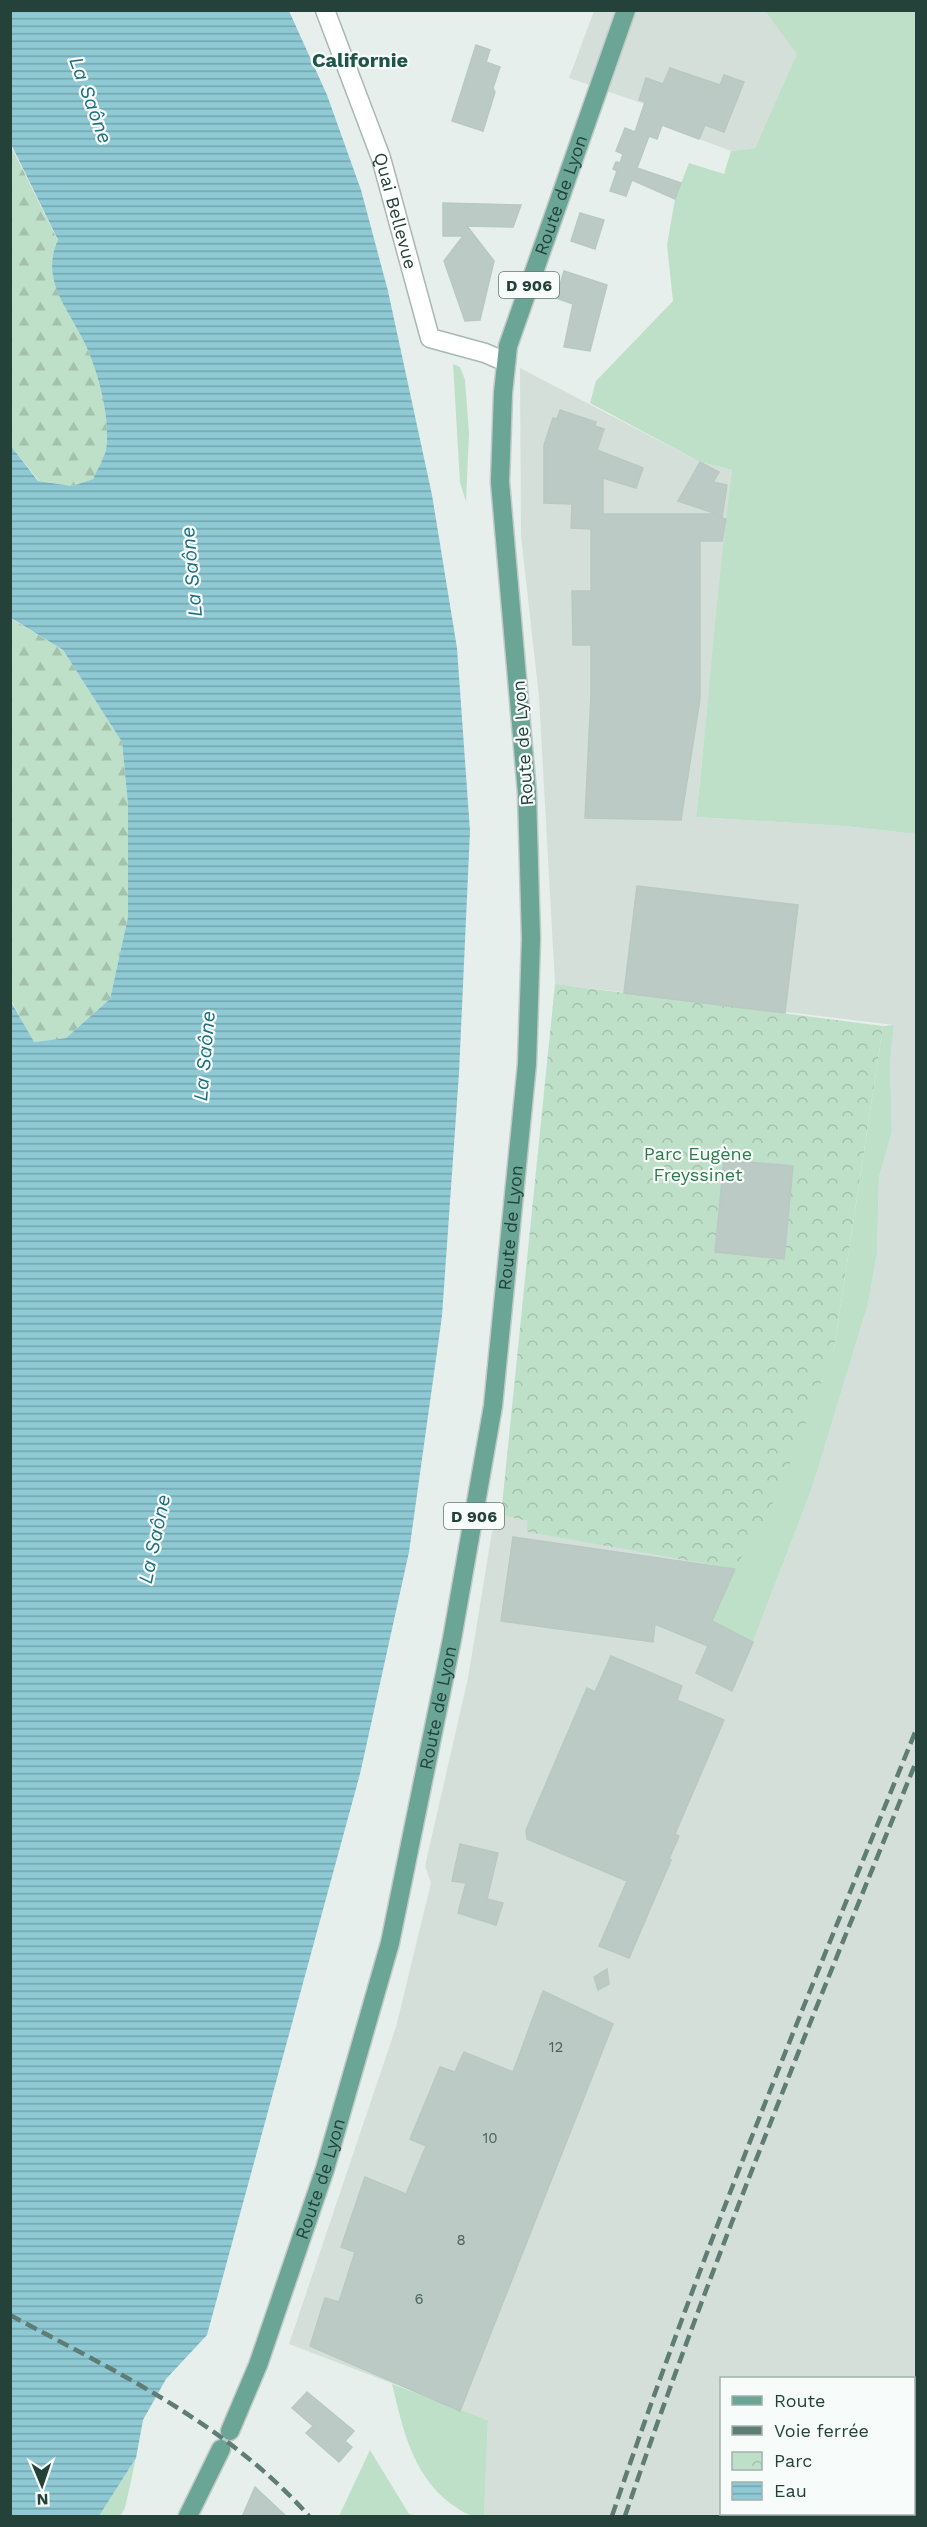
<svg xmlns="http://www.w3.org/2000/svg" width="927" height="2527" font-family="'Work Sans',sans-serif">
<defs>
<pattern id="forest-firs" width="22" height="20" patternUnits="userSpaceOnUse" patternTransform="scale(1.5)"><rect width="22" height="20" fill="#bfe0c8"/><path d="M5 1l3.5 6h-7zM16 11l3.5 6h-7z" fill="#a4c1ad"/></pattern>
<pattern id="park-crowns" width="20" height="18" patternUnits="userSpaceOnUse" patternTransform="scale(1.5)"><rect width="20" height="18" fill="#bfe0c8"/><path d="M2 6a3 3 0 1 1 6 0M12 15a3 3 0 1 1 6 0" fill="none" stroke="#a4c1ad"/></pattern>
<pattern id="water-rules" width="6" height="5" patternUnits="userSpaceOnUse" patternTransform="scale(1.5)"><rect width="6" height="5" fill="#8ec9d4"/><path d="M0 2.5h6" fill="none" stroke="#74a5ad"/></pattern>
</defs>
<rect width="100%" height="100%" fill="#e6efeb"/>
<g fill="#d4dfda">
<path d="M594 11H765L798 53 755 148 731 151 699 139 705 125 569 78Z"/>
<path d="M520 368 700 462 732 470 696 817 844 826 916 834V2403L914 2405V2378H722V2514H788L785 2516H484L488 2420 289 2344 396 2027 431 1883 425 1866 468 1678 492 1532 501 1515 528 1521V1532L735 1569 711 1623 753 1642 813 1485 868 1304 877 1254 879 1177 892 1132 890 1063 894 1025 555 984 539 697 521 536Z"/>
</g>
<g fill="#bfe0c8">
<path d="M765 11H916V834L844 826 696 817C709 701 717 585 732 470L700 462 590 403 596 381 673 301 667 245 675 199 689 163 724 174 731 151 755 148 797 54Z"/>
<path d="M453 364 460 367 465 380 469 433 466 502 460 482Z"/>
<path d="M894 1025 890 1063 892 1132 879 1177 877 1254 868 1304 813 1485 753 1642 711 1623 834 1349 883 1026Z"/>
<path d="M392 2384 488 2420 484 2516C468 2517 463 2512 450 2503 412 2474 403 2429 392 2384Z"/>
<path d="M370 2450 409 2514 418 2516H339Z"/>
<path d="M136 2458 125 2508 120 2516H99Z"/>
</g>
<g fill="url(#forest-firs)">
<path d="M10 144 58 241C39 280 71 311 86 346 98 372 111 420 106 449 104 459 97 470 93 479L72 486 39 481 11 446Z"/>
<path d="M10 618 63 650 122 742 128 805V917L110 999 66 1038 33 1042 11 1000Z"/>
</g>
<path fill="url(#park-crowns)" d="M555 984 883 1026 834 1349 780 1490 735 1569 527 1532V1521L501 1515Z"/>
<path fill="url(#water-rules)" d="M11 10 289 11 327 95 361 190 388 291 432 495 457 648 470 831 459 1073 442 1316 409 1552 360 1774 207 2335 166 2379 143 2420 136 2458 99 2516H11L10 1000 34 1042 66 1038 110 999 128 917V805L122 742 63 650 11 618V446L38 481 72 486 93 479C97 470 104 459 106 449 111 420 98 372 86 346 70 310 39 281 58 240L11 144Z"/>
<g fill="#bbcac4" stroke="#b8c9c2" stroke-width="1.5">
<path d="M476 45 490 50 486 62 500 67 493 88 495 92 483 131 452 121Z"/>
<path d="M670 68 720 85 724 75 744 82 724 132 705 125 699 139 662 125 657 139 649 136 637 168 681 183 675 199 632 180 626 196 610 191 617 171 613 169 616 162 620 163 623 154 616 151 625 128 635 132 645 102 639 100 646 78 663 84Z"/>
<path d="M443 203 521 205 513 227 467 226 494 261 480 320 465 321 444 261 463 236H443Z"/>
<path d="M580 213 604 220 595 249 571 241Z"/>
<path d="M564 271 607 285 590 351 564 347 573 304 556 298Z"/>
<path d="M560 410 596 422 595 426 604 429 597 450 643 468 636 488 603 478V514H717L678 501 700 462 719 472 713 482 727 485 722 518 726 519 722 541H700V699L681 820 585 818 591 695V645H573L572 591H591V529L571 528 572 504 544 503V445L553 418 557 419Z"/>
<path d="M637 886 798 905 785 1013 624 993Z"/>
<path d="M724 1160 793 1166 784 1259 715 1252Z"/>
<path d="M513 1537 735 1569 712 1621 753 1642 732 1691 696 1673 708 1646 655 1624 653 1642 501 1621Z"/>
<path d="M611 1656 682 1686 677 1700 724 1720 675 1834 679 1836 669 1859 671 1860 629 1958 599 1946 627 1881 527 1839 526 1830 587 1688 595 1692Z"/>
<path d="M460 1844 498 1853 487 1899 503 1903 496 1925 458 1913 466 1883 452 1881Z"/>
<path d="M607 1969 609 1984 598 1990 594 1977Z"/>
<path d="M543 1991 613 2024 460 2411 310 2346 325 2298 339 2302 355 2252 341 2247 365 2177 406 2194 426 2146 410 2139 440 2067 455 2072 464 2052 513 2072Z"/>
<path d="M307 2392 354 2431 345 2441 352 2447 339 2462 306 2433 313 2426 292 2408Z"/>
<path d="M255 2487 287 2517H242Z"/>
</g>
<g fill="none" stroke-linecap="round" stroke-linejoin="round">
<g stroke="#a8b8b2" stroke-width="21">
<g id="street">
<path id="s1" d="M325 10 381 158 430 338 485 353 506 362"/>
</g>
</g>
<g stroke="#a4bbb3" stroke-width="21">
<g id="secondary">
<path d="M914 2447 916 2444"/>
<path d="M850 2516 853 2514"/>
</g>
</g>
<g stroke="#c2cac8" stroke-width="21">
<g id="primary">
<path id="s2" d="M230 2431 258 2365 325 2169 390 1943 452 1639 493 1406 527 1064 531 939 527 793 500 482 503 393 508 346 626 10"/>
<path d="M188 2516 221 2449"/>
</g>
</g>
<use href="#street" stroke="#fff" stroke-width="18"/>
<use href="#secondary" stroke="#fff" stroke-width="18"/>
<use href="#primary" stroke="#6aa596" stroke-width="18"/>
<g stroke="#5f7d75" stroke-width="4.5" stroke-dasharray="12 6" stroke-linecap="butt">
<path d="M10 2315C118 2373 226 2423 309 2516"/>
<path d="M612 2516C702 2250 810 1991 916 1730"/>
<path d="M625 2516C712 2261 814 2012 916 1762"/>
</g>
</g>
<g text-anchor="middle" stroke-width="4.5" stroke-linejoin="round" paint-order="stroke">
<g font-size="15" fill="#4a645c">
<text x="556" y="2052">12</text>
<text x="490" y="2143">10</text>
<text x="461" y="2245">8</text>
<text x="419" y="2304">6</text>
</g>
<g fill="#f7fbf9" stroke="#637a73" stroke-width="1.5">
<rect x="499" y="272" width="60" height="26" rx="4.5"/>
<rect x="444" y="1503" width="60" height="26" rx="4.5"/>
</g>
<g font-size="16" font-weight="bold" fill="#24423a">
<text x="529" y="291">D 906</text>
<text x="474" y="1522">D 906</text>
</g>
<g font-size="18" fill="#24423a" stroke="#f7fbf9">
<text dy="6" stroke="none"><textPath href="#s2" startOffset="2284">Route de Lyon</textPath></text>
<text dy="6" stroke="none"><textPath href="#s1" startOffset="213">Quai Bellevue</textPath></text>
<text transform="translate(523 743) rotate(-94)" y="6">Route de Lyon</text>
<text dy="6" stroke="none"><textPath href="#s2" startOffset="1240">Route de Lyon</textPath></text>
<text dy="6" stroke="none"><textPath href="#s2" startOffset="754">Route de Lyon</textPath></text>
<text dy="6" stroke="none"><textPath href="#s2" startOffset="268">Route de Lyon</textPath></text>
</g>
<g font-size="18" fill="#2d7a4b" stroke="#f7fbf9">
<text x="698" y="1160">Parc Eugène<tspan x="698" dy="21">Freyssinet</tspan></text>
</g>
<g font-size="20" font-weight="bold" fill="#1f5548" stroke="#f7fbf9">
<text x="360" y="67">Californie</text>
</g>
<g font-size="20" font-style="italic" fill="#1c6f80" stroke="#f7fbf9">
<text transform="translate(91 100) rotate(70)" y="7">La Saône</text>
<text transform="translate(191 572) rotate(-95)" y="7">La Saône</text>
<text transform="translate(204 1056) rotate(-85)" y="7">La Saône</text>
<text transform="translate(154 1539) rotate(-78)" y="7">La Saône</text>
</g>
</g>
<rect width="927" height="2527" fill="none" stroke="#24423a" stroke-width="24"/>
<rect x="720" y="2377" width="195" height="138" fill="#f7fbf9" stroke="#a3b1ad" stroke-width="1.5"/>
<rect x="732" y="2396" width="30" height="9" fill="#6aa596" stroke="#a3b1ad" stroke-width="1.5"/>
<text x="774" y="2407" font-size="18" fill="#24423a">Route</text>
<rect x="732" y="2426" width="30" height="9" fill="#5f7d75" stroke="#a3b1ad" stroke-width="1.5"/>
<text x="774" y="2437" font-size="18" fill="#24423a">Voie ferrée</text>
<rect x="732" y="2452" width="30" height="18" fill="url(#park-crowns)" stroke="#a3b1ad" stroke-width="1.5"/>
<text x="774" y="2467" font-size="18" fill="#24423a">Parc</text>
<rect x="732" y="2482" width="30" height="18" fill="url(#water-rules)" stroke="#a3b1ad" stroke-width="1.5"/>
<text x="774" y="2497" font-size="18" fill="#24423a">Eau</text>
<g transform="translate(42 2485) rotate(178)" stroke="#f7fbf9" stroke-width="4.5" paint-order="stroke">
<path d="M0-4.5L10 22L0 15L-10 22Z" fill="#24423a"/>
<text y="-9" font-size="16" font-weight="bold" text-anchor="middle" fill="#24423a">N</text>
</g>
</svg>
